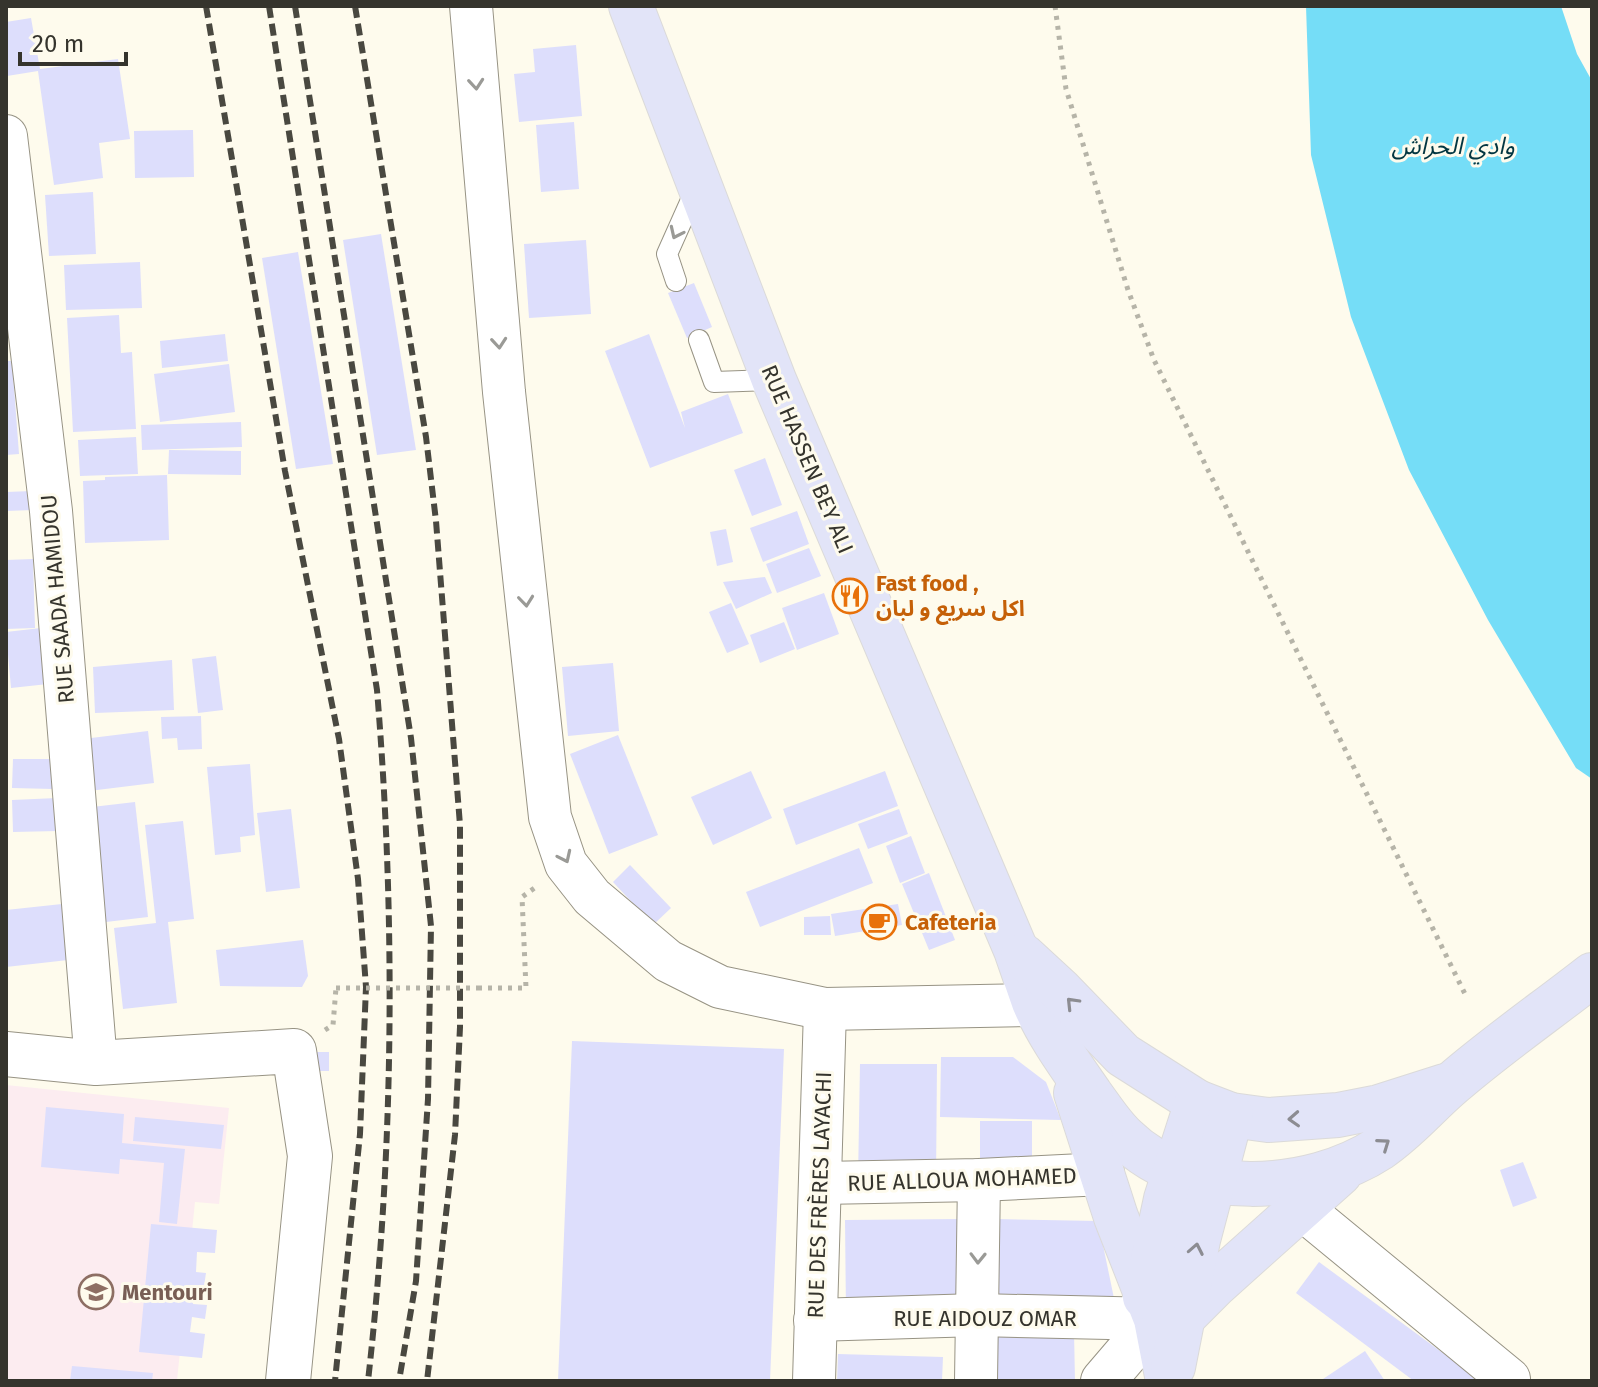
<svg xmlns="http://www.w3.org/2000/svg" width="1598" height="1387" font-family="'Fira Sans','Noto Sans Arabic',sans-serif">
<rect width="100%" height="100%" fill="#fefbed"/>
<path fill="#fcecf0" d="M6 1085 229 1108 219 1204 195 1202 177 1381H6Z"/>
<path fill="#75ddf7" d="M1306 6H1561L1577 54 1592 81V779L1576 768 1488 620 1409 470 1351 317 1311 155Z"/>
<g fill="#dddefc">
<path d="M31 18 40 69 118 59 130 139 99 143 103 178 54 185 38 71 7 76 6 71V22Z"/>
<path d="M576 45 582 116 519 122 514 74 535 72 533 49Z"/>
<path d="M574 122 579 189 541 192 536 125Z"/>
<path d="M193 130 194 177 135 178 134 131Z"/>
<path d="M93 192 96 254 49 256 45 195Z"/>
<path d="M381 234 416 450 377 455 343 240Z"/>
<path d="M586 240 591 314 529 318 524 244Z"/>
<path d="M298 252 333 464 296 469 262 258Z"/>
<path d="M140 262 142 308 66 310 64 265Z"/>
<path d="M694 283 712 327 687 338 668 293Z"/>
<path d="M119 315 121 353 132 352 136 429 73 432 67 318Z"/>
<path d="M225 334 228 361 162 368 160 341Z"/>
<path d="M649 334 685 428 681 412 728 394 743 433 650 468 605 351Z"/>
<path d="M6 361H12L19 454 6 455Z"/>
<path d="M229 364 235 412 160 422 154 374Z"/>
<path d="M241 422 242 447 142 450 141 425Z"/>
<path d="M136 437 138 474 80 476 78 440Z"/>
<path d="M169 450 241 451V475L168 474Z"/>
<path d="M765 458 782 505 752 516 734 470Z"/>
<path d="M167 475 169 540 85 543 83 481 105 480V477Z"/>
<path d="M32 491 33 510 6 511V492Z"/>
<path d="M797 511 809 544 763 562 750 528Z"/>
<path d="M726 529 733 562 717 566 710 532Z"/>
<path d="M809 548 821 576 777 593 766 564Z"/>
<path d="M33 559 35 628 6 629V560Z"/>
<path d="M765 577 772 593 736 609 723 582Z"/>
<path d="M824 593 839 634 797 650 782 608Z"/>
<path d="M731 603 749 644 727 653 709 612Z"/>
<path d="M784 622 795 649 760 663 750 635Z"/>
<path d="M41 628 48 684 11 688 6 632Z"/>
<path d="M216 656 223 710 198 713 192 659Z"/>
<path d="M172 660 174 710 95 713 93 667Z"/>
<path d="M613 663 619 731 568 736 562 667Z"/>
<path d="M201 716 202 749 178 750 177 738 162 739 161 717Z"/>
<path d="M148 731 154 783 89 791 83 739Z"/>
<path d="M618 735 658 835 609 854 570 754Z"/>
<path d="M13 759H53V789L12 788Z"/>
<path d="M250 764 255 835 240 837 241 852 215 855 207 767Z"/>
<path d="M751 771 772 818 713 845 691 797Z"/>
<path d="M885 771 898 806 796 845 783 809Z"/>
<path d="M57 798 58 831 13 832 12 800Z"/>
<path d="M135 802 148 917 106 922 92 807Z"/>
<path d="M291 809 300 888 266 892 257 813Z"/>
<path d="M899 809 908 834 868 849 858 824Z"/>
<path d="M183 821 194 919 168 922 177 1003 123 1009 114 928 156 923 145 825Z"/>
<path d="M911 836 925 873 900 883 886 846Z"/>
<path d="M859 848 873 883 760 927 746 892Z"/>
<path d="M630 865 671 908 653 925 613 882Z"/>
<path d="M929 873 955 940 929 950 902 884Z"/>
<path d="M62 904 68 960 6 967V910Z"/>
<path d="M898 904 902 925 835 936 831 914Z"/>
<path d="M830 916 831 935H804V917Z"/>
<path d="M303 940 308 976 302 987 220 986 216 950Z"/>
<path d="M572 1041 784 1049 770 1381H558Z"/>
<path d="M312 1052H329V1071H311Z"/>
<path d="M941 1057H1013L1046 1082 1061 1120 940 1117Z"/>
<path d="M860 1064H937L936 1181 858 1180Z"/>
<path d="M46 1107 124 1114 122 1143 185 1149 177 1224 159 1222 164 1163 120 1159 119 1174 41 1167Z"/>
<path d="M135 1117 224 1125 221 1149 133 1141Z"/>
<rect x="980" y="1121" width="52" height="53"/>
<path d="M1523 1162 1537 1198 1513 1207 1500 1170Z"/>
<path d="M960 1219 961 1313 846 1314 845 1220Z"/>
<path d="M996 1219 1098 1221 1116 1308 995 1306Z"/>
<path d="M151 1224 217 1230 215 1253 197 1252 196 1272 206 1273 204 1286H194L193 1304 207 1305 205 1319 192 1317 190 1332 205 1334 202 1358 139 1352Z"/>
<path d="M1319 1262 1481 1381H1414L1296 1293Z"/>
<path d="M1074 1332 1075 1381H994L992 1336Z"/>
<path d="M1365 1351 1385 1381H1320Z"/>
<path d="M838 1354 943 1357 942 1381H837Z"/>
<path d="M72 1366 153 1373 152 1381H70Z"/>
</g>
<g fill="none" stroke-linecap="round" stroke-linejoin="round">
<g stroke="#979384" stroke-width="22">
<g id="service">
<path d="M676 281 667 254 696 189"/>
<path d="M699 340 714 382 774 380"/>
</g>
</g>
<g stroke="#979384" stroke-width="44">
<g id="minor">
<path d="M471 6 504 392 550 817 566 864 592 897 668 961 720 987 825 1009 1035 1005"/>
<path d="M6 136 51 511 96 1063"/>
<path d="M821 1183 979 1180 1103 1174"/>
<path d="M1301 1208 1509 1379"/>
<path d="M815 1320 977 1315 1156 1319"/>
<path d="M814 1381 825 1009"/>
<path d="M976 1381 979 1180"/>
</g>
</g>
<g stroke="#979384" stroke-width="46">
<g id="tertiary">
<path d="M6 1054 96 1063 294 1051 310 1156 288 1381"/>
<path d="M1103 1381 1156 1319"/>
</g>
</g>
<g stroke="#dbdad9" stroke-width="46">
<g id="primary">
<path d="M631 6 774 380 1016 950C1022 967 1028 985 1034 1002 1048 1035 1071 1066 1091 1095 1102 1110 1112 1126 1125 1138 1189 1201 1310 1194 1380 1148 1408 1129 1428 1104 1453 1083 1497 1045 1546 1011 1592 975"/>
<path d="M1023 956 1061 991 1123 1055 1197 1102 1231 1115 1268 1120 1338 1115 1379 1107 1445 1086"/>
<path d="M1076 1093 1116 1217 1156 1319 1168 1381"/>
<path d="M1145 1297 1166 1199 1197 1102"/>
<path d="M1183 1317 1216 1284 1340 1173"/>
<path d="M1173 1367 1198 1240 1231 1115"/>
</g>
</g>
<g stroke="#b6b4a8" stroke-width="5" stroke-dasharray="4 6" stroke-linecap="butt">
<path d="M1055 6 1066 89 1128 290 1154 360 1465 994"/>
<path d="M478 988H526L522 897 536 887"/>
<path d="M325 1030 333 1025 336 988"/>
</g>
<use href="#service" stroke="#fff" stroke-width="20"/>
<use href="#minor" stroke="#fff" stroke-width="42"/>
<use href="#tertiary" stroke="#fff" stroke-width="44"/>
<use href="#primary" stroke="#e2e4f8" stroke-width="44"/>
<g stroke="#494840" stroke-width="6" stroke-dasharray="12 6" stroke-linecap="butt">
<path d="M206 6 285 471 339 739 358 879 366 987 360 1134 335 1381"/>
<path d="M269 6 377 690C396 921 394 1151 368 1381"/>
<path d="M295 6 411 738 431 926 428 1099 416 1281 399 1381"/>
<path d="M355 6 426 437 436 521 460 825V1027L455 1135 427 1381"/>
</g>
<path stroke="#b6b4a8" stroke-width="5" stroke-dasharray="4 6" stroke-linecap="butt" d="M336 988H478"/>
</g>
<defs><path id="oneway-chevron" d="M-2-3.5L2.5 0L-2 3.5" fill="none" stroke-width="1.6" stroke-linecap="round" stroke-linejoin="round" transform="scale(2)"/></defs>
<g stroke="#9a9a96">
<use href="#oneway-chevron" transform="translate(476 84) rotate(85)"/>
<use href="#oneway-chevron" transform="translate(676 233) rotate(115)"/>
<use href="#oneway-chevron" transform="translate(499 343) rotate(85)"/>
<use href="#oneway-chevron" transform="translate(526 601) rotate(84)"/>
<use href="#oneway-chevron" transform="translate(565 857) rotate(65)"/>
<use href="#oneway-chevron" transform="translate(978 1258) rotate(91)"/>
</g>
<g stroke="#8c8c92">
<use href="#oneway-chevron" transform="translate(1072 1003) rotate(-134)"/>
<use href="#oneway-chevron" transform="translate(1294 1119) rotate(177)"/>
<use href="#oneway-chevron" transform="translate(1384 1144) rotate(-35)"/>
<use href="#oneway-chevron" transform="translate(1196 1249) rotate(-79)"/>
</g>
<defs>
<g id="restaurant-ring" transform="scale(1.8)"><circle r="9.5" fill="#fefbed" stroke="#e8710a" stroke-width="1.5"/><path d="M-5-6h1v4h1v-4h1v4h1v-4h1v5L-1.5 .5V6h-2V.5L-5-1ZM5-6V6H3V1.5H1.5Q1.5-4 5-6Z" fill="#e8710a"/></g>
<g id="cafe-ring" transform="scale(1.8)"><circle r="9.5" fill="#fefbed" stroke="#e8710a" stroke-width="1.5"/><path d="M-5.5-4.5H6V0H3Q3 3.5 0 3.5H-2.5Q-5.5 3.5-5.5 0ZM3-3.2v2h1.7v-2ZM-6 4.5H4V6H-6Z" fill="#e8710a"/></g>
<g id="school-ring" transform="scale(1.8)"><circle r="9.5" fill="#fefbed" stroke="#8d6e63" stroke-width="1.5"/><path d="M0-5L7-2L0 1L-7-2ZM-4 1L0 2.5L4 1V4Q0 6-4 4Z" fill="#8d6e63"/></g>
</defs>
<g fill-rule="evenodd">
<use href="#restaurant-ring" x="850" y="596"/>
<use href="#cafe-ring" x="879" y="922"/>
<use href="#school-ring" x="96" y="1292"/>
</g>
<g text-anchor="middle" stroke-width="6" stroke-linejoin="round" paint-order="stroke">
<g font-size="22" fill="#35342d" stroke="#fefbed">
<text transform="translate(808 459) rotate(67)" y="8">RUE HASSEN BEY ALI</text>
<text transform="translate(57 599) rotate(-95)" y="8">RUE SAADA HAMIDOU</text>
<text transform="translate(962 1179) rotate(-2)" y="8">RUE ALLOUA MOHAMED</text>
<text transform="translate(819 1195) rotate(-88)" y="8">RUE DES FRÈRES LAYACHI</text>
<text x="985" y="1326">RUE AIDOUZ OMAR</text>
</g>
<g font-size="22" font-weight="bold" fill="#c56008" stroke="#fefbed" text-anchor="start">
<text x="876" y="591">Fast food ,<tspan x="876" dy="25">اكل سريع و لبان</tspan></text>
<text x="905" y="930">Cafeteria</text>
</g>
<g font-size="22" font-weight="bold" fill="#785e54" stroke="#fefbed" text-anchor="start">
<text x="122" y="1300">Mentouri</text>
</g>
<g font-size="24" font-style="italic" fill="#023641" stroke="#fefbed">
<text x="1453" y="154">وادي الحراش</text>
</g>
</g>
<rect width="1598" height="1387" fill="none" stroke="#35342d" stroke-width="16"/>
<path d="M20 52v12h106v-12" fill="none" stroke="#35342d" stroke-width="4"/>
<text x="32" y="52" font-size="24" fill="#35342d" stroke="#fefbed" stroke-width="6" paint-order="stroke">20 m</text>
</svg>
